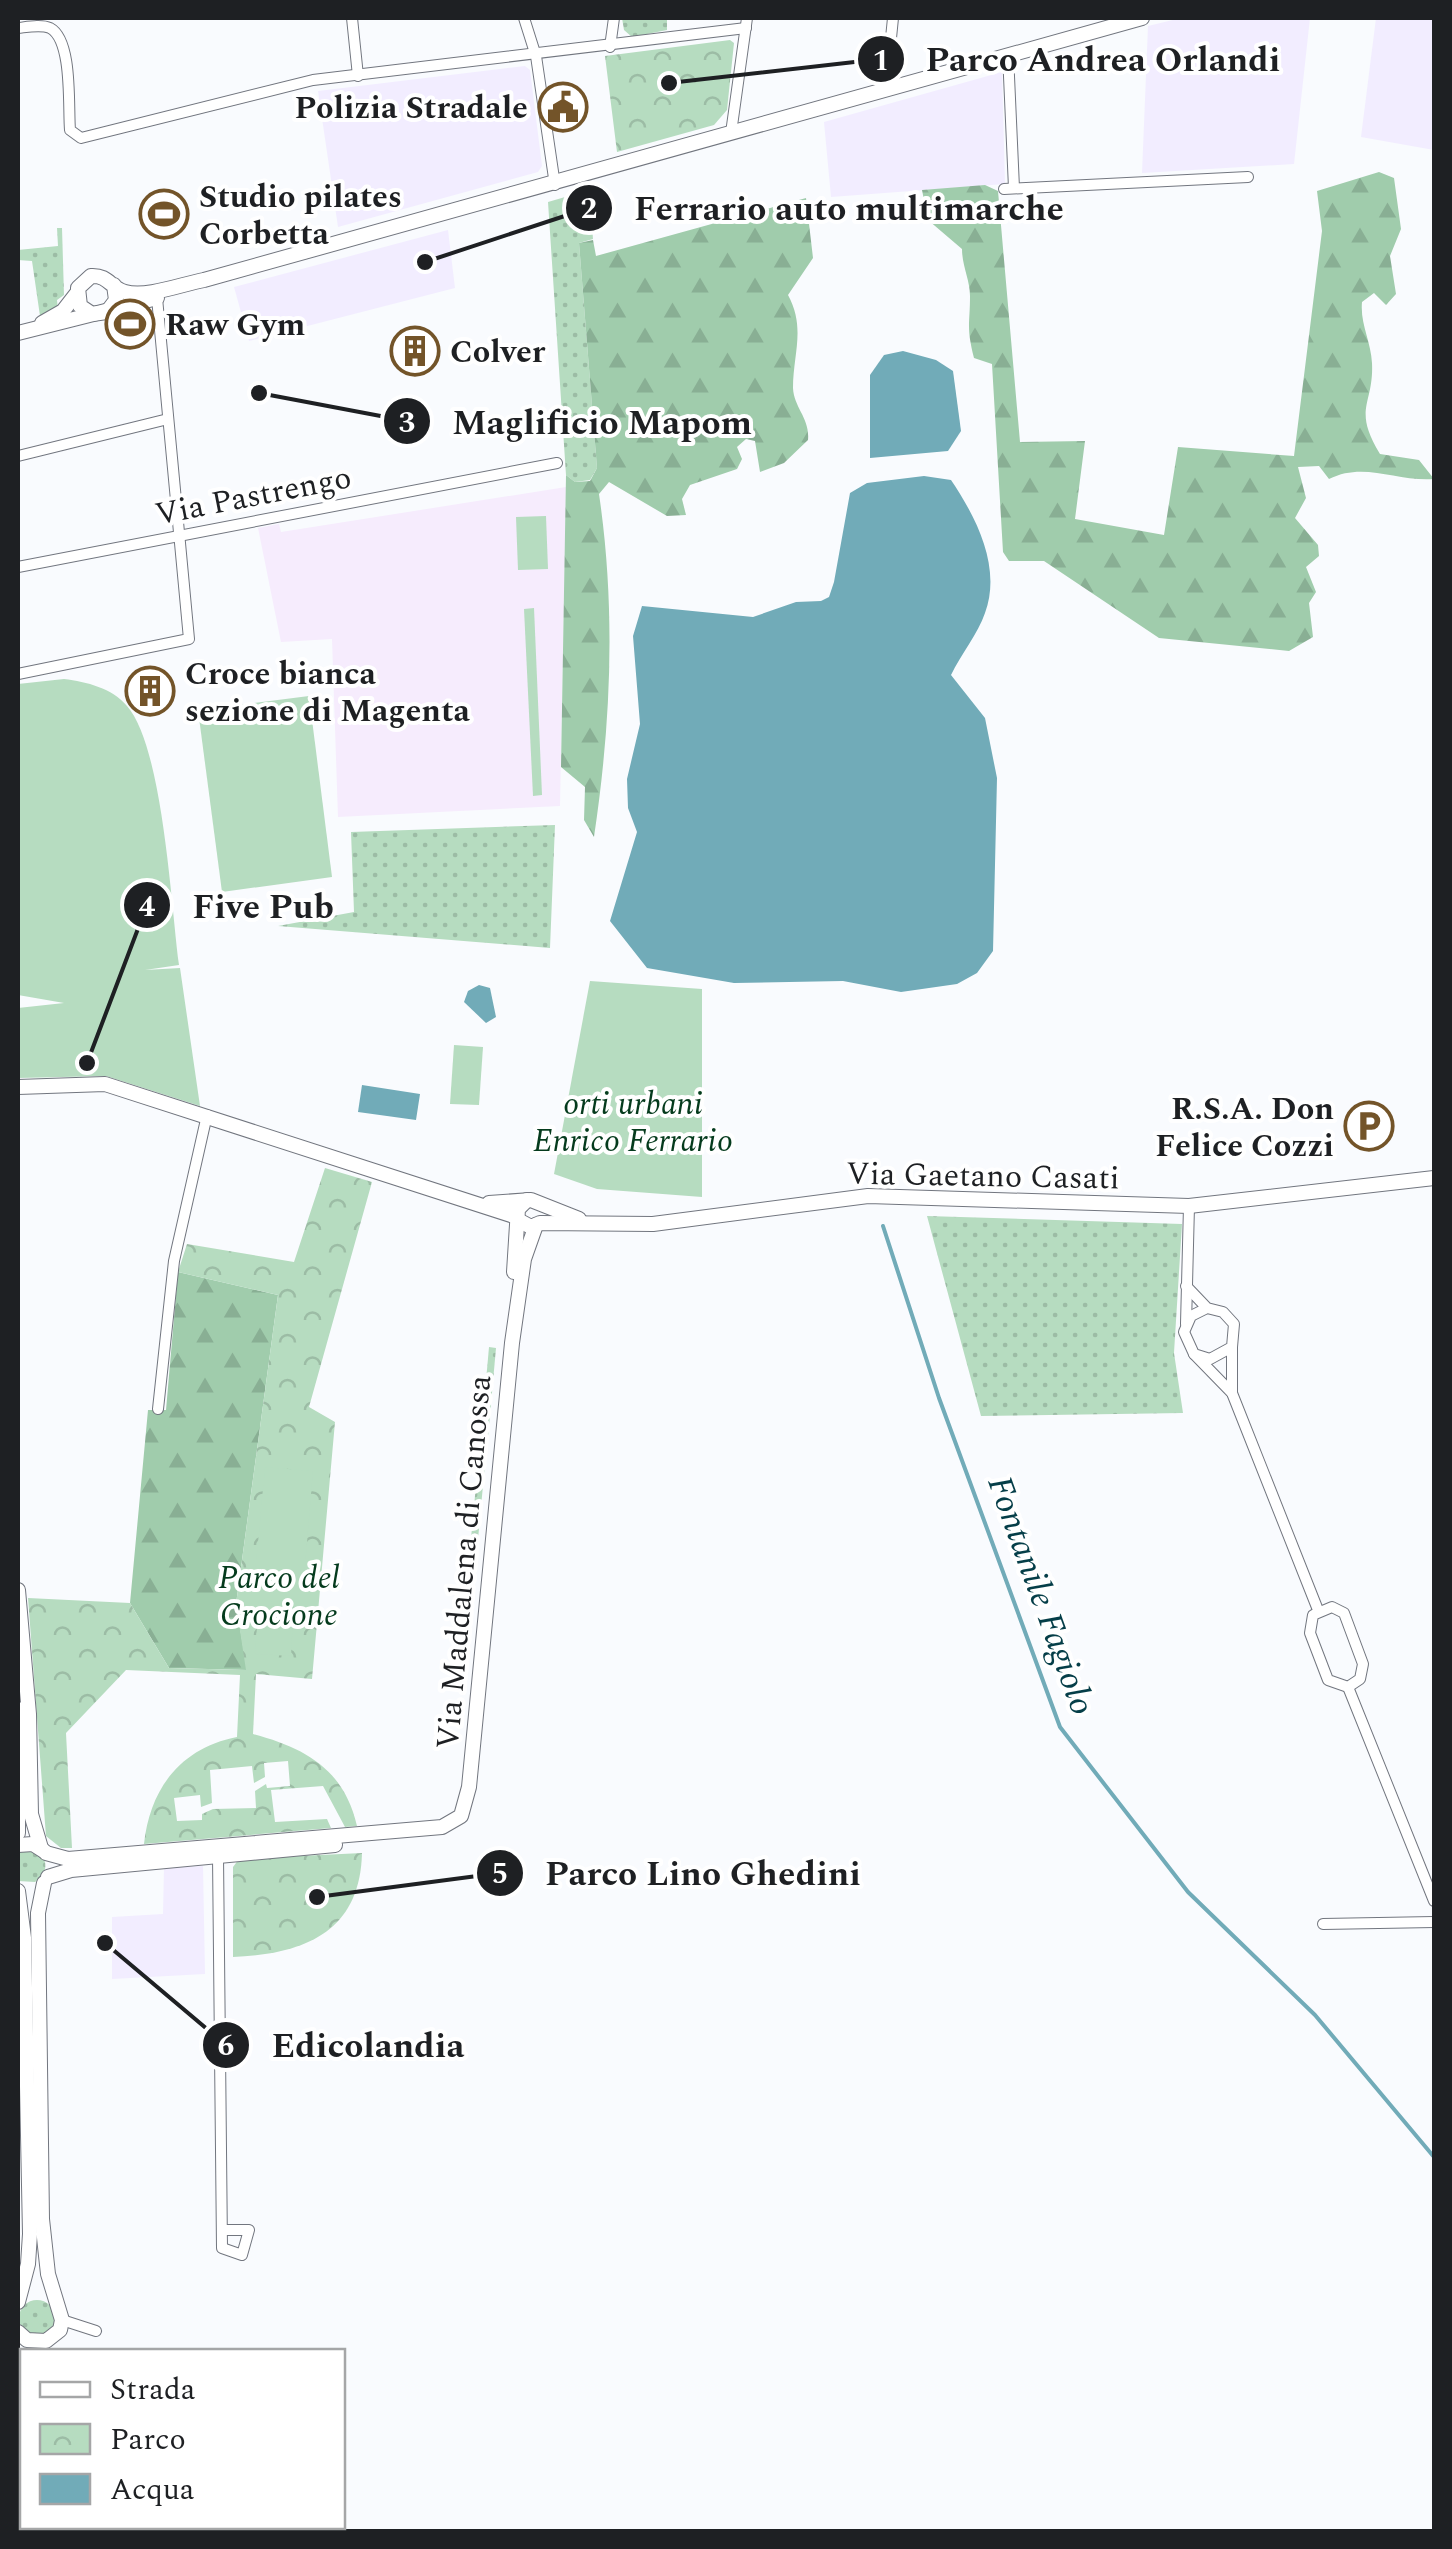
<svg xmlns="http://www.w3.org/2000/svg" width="1452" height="2549" font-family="Spectral,serif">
<defs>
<pattern id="grass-dots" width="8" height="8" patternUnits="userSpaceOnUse" patternTransform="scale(2.5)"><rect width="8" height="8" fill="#b6dcc0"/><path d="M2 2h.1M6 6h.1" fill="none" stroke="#9cbca5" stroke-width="1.8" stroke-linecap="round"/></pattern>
<pattern id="forest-firs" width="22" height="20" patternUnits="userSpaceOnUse" patternTransform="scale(2.5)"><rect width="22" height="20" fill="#a0ccac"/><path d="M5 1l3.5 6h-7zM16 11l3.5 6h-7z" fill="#89af94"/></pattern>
<pattern id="park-crowns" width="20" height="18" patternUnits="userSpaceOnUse" patternTransform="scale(2.5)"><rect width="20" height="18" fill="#b6dcc0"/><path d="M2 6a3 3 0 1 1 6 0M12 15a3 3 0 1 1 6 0" fill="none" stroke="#9cbca5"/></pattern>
</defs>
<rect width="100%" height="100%" fill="#f9fbfe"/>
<g fill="#f2edff">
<path d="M1181 18H1310L1294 164 1142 173 1148 26Z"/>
<path d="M1376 18H1434V150L1361 137Z"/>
<path d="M525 66 530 70 542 166 538 172 338 227 318 91Z"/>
<path d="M1002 72 1005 184 831 197 824 122Z"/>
<path d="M448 230 455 288 249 341 234 287Z"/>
<path d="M203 1866 205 1974 112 1979V1917L163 1914 164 1868Z"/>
</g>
<path fill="#f6ecfd" d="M566 487 560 806 338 817 332 639 281 642 258 528 279 524 281 532Z"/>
<g fill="url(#grass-dots)">
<path d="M622 18H674L667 19V30L632 37 624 30Z"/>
<path d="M589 190 593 239 579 243 597 468 590 480 575 482 566 475 548 202Z"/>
<path d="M57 228H62L64 295 57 300 58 310 40 316 32 261 18 260V250L58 246Z"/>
<path d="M555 825 550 948 278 926 354 912 351 832Z"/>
<path d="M927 1216 1182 1224 1174 1353 1183 1413 981 1416Z"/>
<path d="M489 1347 496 1348 488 1437H481Z"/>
<path d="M479 1453H486L476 1561 469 1560Z"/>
<path d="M22 1847 43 1856C48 1867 45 1875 35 1882L18 1881V1849Z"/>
<circle cx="37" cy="2318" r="18"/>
</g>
<g fill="url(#forest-firs)">
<path d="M1379 172 1394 178 1401 229 1390 256 1396 294 1386 305 1374 293 1362 302C1360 324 1371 341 1372 363 1374 405 1352 408 1380 454L1419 460 1434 479C1397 482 1364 461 1329 479L1319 466 1298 467 1306 498 1295 518 1318 545 1319 556 1306 567 1316 592 1309 603 1313 637 1289 651 1159 638 1044 561H1009L1003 552 992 364 974 358C966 326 970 325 970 296 970 280 962 266 962 249L928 220 922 190 985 185 998 191 1020 442 1085 441 1075 519 1164 535 1178 447 1294 456 1322 231 1317 191Z"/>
<path d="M806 198 813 258 788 295C806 328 793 354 793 388 794 408 810 418 808 440L784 463 760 472 755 441 746 439 737 447 742 459 737 469 690 485 682 499 686 515 667 516 609 482 599 494C616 609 611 723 594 837L584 820 585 787 561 767 566 475 575 482 590 481 597 468 579 243 593 240 596 256Z"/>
<path d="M178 1272 278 1295 236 1604 247 1670 169 1668 130 1603 148 1410H166Z"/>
</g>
<g fill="url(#park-crowns)" fill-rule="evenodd">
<path d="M730 40 734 43 727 110 714 125 617 152 605 56Z"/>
<path d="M325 1168 372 1182 309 1407 335 1422 312 1679 256 1674 253 1734C305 1748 344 1769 357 1826L345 1827 323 1786 271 1790 275 1822 327 1819 331 1828 144 1844C150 1788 181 1748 237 1737L240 1675 126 1670 66 1733 72 1848H61L46 1836 28 1598 130 1603 169 1668 246 1670 236 1604 278 1295 178 1272 187 1244 294 1262ZM288 1761 290 1786 267 1788 266 1784 255 1791 256 1808 213 1809 202 1814V1820L177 1821 174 1798 200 1795 201 1807 212 1803 210 1770 252 1766 254 1783 265 1777 264 1763Z"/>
<path d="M362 1853C360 1933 303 1954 233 1957V1867L239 1859Z"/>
</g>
<g fill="#b6dcc0">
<path d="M546 516 548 569 518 570 516 517Z"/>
<path d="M534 608 542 795 533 796 524 609Z"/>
<path d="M64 679C87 682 112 688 127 706 163 747 171 905 179 965L145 970 180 968 200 1106 106 1076 18 1078V1008L64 1003 18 995V684Z"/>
<path d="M309 696 332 877 222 892 198 710Z"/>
<path d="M590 981 702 989V1197L597 1189 554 1174Z"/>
<path d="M454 1045 483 1047 479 1105 450 1104Z"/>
<path d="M265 1467 313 1471 304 1579 255 1575Z"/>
<path d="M259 1600 294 1603 291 1656 255 1654Z"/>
</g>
<g fill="#71abb8">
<path d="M903 351 936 360 953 371 961 431 948 451 870 458V375L884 355Z"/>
<path d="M924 476 951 480C976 517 1002 567 985 613 978 634 961 654 951 675L985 718 997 778 993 951 977 973 957 984 901 992 843 981 734 983 647 968 610 921 637 832 628 808 627 779 640 724 633 636 642 606 753 617 796 602 821 601 829 597 834 582 850 493 867 483Z"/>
<path d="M479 985 490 988 496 1017 486 1023 464 1002 468 991Z"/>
<path d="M362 1085 420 1094 416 1120 358 1112Z"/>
</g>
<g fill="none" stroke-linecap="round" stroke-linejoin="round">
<path stroke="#71abb8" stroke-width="4" d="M883 1226 939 1398 1060 1727 1188 1892 1315 2015 1434 2157"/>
<g stroke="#72767f" stroke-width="12">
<g id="street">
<path d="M352 18 358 76"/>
<path d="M524 18 536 56 555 185"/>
<path d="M18 28C27 27 41 24 50 28 73 40 68 107 70 130L81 138 313 80 746 28"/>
<path d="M610 47 614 18"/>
<path d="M1008 54 1014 188"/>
<path d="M886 88 893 18"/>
<path d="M731 133 747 18"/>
<path d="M1004 189 1248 177"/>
<path d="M18 456 168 419"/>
<path d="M18 567 557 463"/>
<path d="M18 674 189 639 157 298"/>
<path d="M1186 1286 1207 1308 1223 1312 1234 1324 1232 1347 1210 1359 1194 1354 1184 1332 1191 1316 1207 1308"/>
<path d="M1186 1324 1189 1206"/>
<path d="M1194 1354 1232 1393 1318 1610"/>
<path d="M1232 1393V1348"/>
<path d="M158 1409 174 1261 207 1115"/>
<path d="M1332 1607 1344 1613 1363 1664 1360 1679 1348 1687 1328 1680 1310 1633 1313 1615Z"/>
<path d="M1348 1687 1434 1901"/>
<path d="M218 1856 222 2248 242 2255 249 2230H225"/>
<path d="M1323 1924 1434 1922"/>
<path d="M62 2320 96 2331"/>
<path d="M18 2475H22"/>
</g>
</g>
<g stroke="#72767f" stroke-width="16">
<g id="secondary">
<path d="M114 285 116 300 107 312 92 314 80 306 78 288 91 276C109 275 110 288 125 292 147 298 182 284 204 280L1142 18"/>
<path d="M42 323 63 311 77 293"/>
<path d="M18 333 157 298"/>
<path d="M18 1087 105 1084 517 1217"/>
<path d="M489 1203 531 1200 579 1219"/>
<path d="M518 1220 531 1227 540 1223 653 1224 868 1196 1189 1206 1434 1178"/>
<path d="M514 1272 518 1209 527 1200"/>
<path d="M18 1590 29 1714 31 1814 41 1848"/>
<path d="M18 1709V1833"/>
<path d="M18 1845 33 1844 44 1851"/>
<path d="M46 1853 68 1859 442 1827 461 1816 469 1787 512 1343 524 1259 536 1225"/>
<path d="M48 1877 71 1870 335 1845"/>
<path d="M18 1891 24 1938 30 2234 28 2264 18 2302"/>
<path d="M18 2332 27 2340 46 2341 60 2330 62 2320 48 2274 42 2219 38 1913 44 1883"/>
</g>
</g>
<use href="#street" stroke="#fff" stroke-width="10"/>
<use href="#secondary" stroke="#fff" stroke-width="14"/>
</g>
<defs>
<g id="civic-ring" transform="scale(2.5)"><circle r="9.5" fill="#fff" stroke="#735429" stroke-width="1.5"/><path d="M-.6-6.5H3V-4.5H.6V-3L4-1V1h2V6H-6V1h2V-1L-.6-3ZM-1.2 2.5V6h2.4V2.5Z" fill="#735429"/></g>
<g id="stadium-ring" transform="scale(2.5)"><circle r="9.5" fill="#fff" stroke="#735429" stroke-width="1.5"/><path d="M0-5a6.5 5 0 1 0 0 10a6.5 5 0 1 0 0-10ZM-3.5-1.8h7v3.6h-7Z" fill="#735429"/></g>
<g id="building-ring" transform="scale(2.5)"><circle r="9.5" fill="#fff" stroke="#735429" stroke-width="1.5"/><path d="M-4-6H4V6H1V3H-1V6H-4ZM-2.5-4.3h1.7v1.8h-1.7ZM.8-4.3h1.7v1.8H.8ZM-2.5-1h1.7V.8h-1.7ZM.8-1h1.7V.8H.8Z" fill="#735429"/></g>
<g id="parking-ring" transform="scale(2.5)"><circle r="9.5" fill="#fff" stroke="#735429" stroke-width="1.5"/><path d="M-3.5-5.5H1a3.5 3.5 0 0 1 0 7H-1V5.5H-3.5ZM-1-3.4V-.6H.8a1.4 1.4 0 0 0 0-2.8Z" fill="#735429"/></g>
</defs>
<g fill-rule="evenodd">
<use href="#civic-ring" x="563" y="107"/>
<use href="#stadium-ring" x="164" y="214"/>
<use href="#stadium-ring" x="130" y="324"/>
<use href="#building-ring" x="415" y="351"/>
<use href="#building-ring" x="150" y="691"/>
<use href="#parking-ring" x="1369" y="1126"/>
</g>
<g text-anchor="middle" stroke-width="8" stroke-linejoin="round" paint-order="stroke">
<g font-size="32" font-weight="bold" fill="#1e2023" stroke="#fff" text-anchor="start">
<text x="528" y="118" text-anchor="end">Polizia Stradale</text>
<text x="199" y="207">Studio pilates<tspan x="199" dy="37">Corbetta</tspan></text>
<text x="165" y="335">Raw Gym</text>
<text x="450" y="362">Colver</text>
<text x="185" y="684">Croce bianca<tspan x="185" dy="37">sezione di Magenta</tspan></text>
<text x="1334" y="1119" text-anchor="end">R.S.A. Don<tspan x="1334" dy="37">Felice Cozzi</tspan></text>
</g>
<g font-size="32" fill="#1e2023" stroke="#fff">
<text transform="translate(253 495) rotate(-11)" y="11">Via Pastrengo</text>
<text transform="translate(983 1175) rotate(1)" y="11">Via Gaetano Casati</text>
<text transform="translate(463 1562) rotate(-85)" y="11">Via Maddalena di Canossa</text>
</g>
<g font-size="32" font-style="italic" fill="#053b1d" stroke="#fff">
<text x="633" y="1114">orti urbani<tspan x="633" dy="37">Enrico Ferrario</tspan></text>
<text x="279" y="1588">Parco del<tspan x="279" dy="37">Crocione</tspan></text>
</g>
<g font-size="35" font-style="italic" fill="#053e48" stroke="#fff">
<text transform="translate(1042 1595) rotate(70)" y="12">Fontanile Fagiolo</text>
</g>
</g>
<path fill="none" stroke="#1e2023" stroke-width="4" d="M669 83L881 59M425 262L589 208M259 393L407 421M87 1063L147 905M317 1897L500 1873M105 1943L226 2045"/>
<g fill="#1e2023" stroke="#fff" stroke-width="4">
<circle cx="669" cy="83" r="10"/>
<circle cx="425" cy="262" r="10"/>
<circle cx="259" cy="393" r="10"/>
<circle cx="87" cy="1063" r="10"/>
<circle cx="317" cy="1897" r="10"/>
<circle cx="105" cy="1943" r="10"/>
<circle cx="881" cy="59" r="25"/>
<circle cx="589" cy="208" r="25"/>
<circle cx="407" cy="421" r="25"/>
<circle cx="147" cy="905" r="25"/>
<circle cx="500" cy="1873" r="25"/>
<circle cx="226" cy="2045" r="25"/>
</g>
<g font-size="30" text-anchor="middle" font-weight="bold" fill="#fff">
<text x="881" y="70">1</text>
<text x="589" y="218">2</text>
<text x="407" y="432">3</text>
<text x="147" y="916">4</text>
<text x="500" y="1883">5</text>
<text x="226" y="2055">6</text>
</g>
<g font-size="35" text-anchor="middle" font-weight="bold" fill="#1e2023" stroke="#fff" stroke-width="8" stroke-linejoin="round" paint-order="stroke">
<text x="1103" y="71">Parco Andrea Orlandi</text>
<text x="849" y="220">Ferrario auto multimarche</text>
<text x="602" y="434">Maglificio Mapom</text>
<text x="263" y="918">Five Pub</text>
<text x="703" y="1885">Parco Lino Ghedini</text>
<text x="368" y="2057">Edicolandia</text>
</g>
<rect width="1452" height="2549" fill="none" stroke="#1e2023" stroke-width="40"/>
<rect x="20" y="2349" width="325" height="180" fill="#ffffff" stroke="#a5a6a7" stroke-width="2.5"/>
<rect x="40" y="2382" width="50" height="15" fill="#ffffff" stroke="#a5a6a7" stroke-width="2.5"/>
<text x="110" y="2399" font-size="30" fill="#1e2023">Strada</text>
<rect x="40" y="2424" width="50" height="30" fill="url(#park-crowns)" stroke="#a5a6a7" stroke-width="2.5"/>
<text x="110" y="2449" font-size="30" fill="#1e2023">Parco</text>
<rect x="40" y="2474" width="50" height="30" fill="#71abb8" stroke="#a5a6a7" stroke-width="2.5"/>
<text x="110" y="2499" font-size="30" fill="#1e2023">Acqua</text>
</svg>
